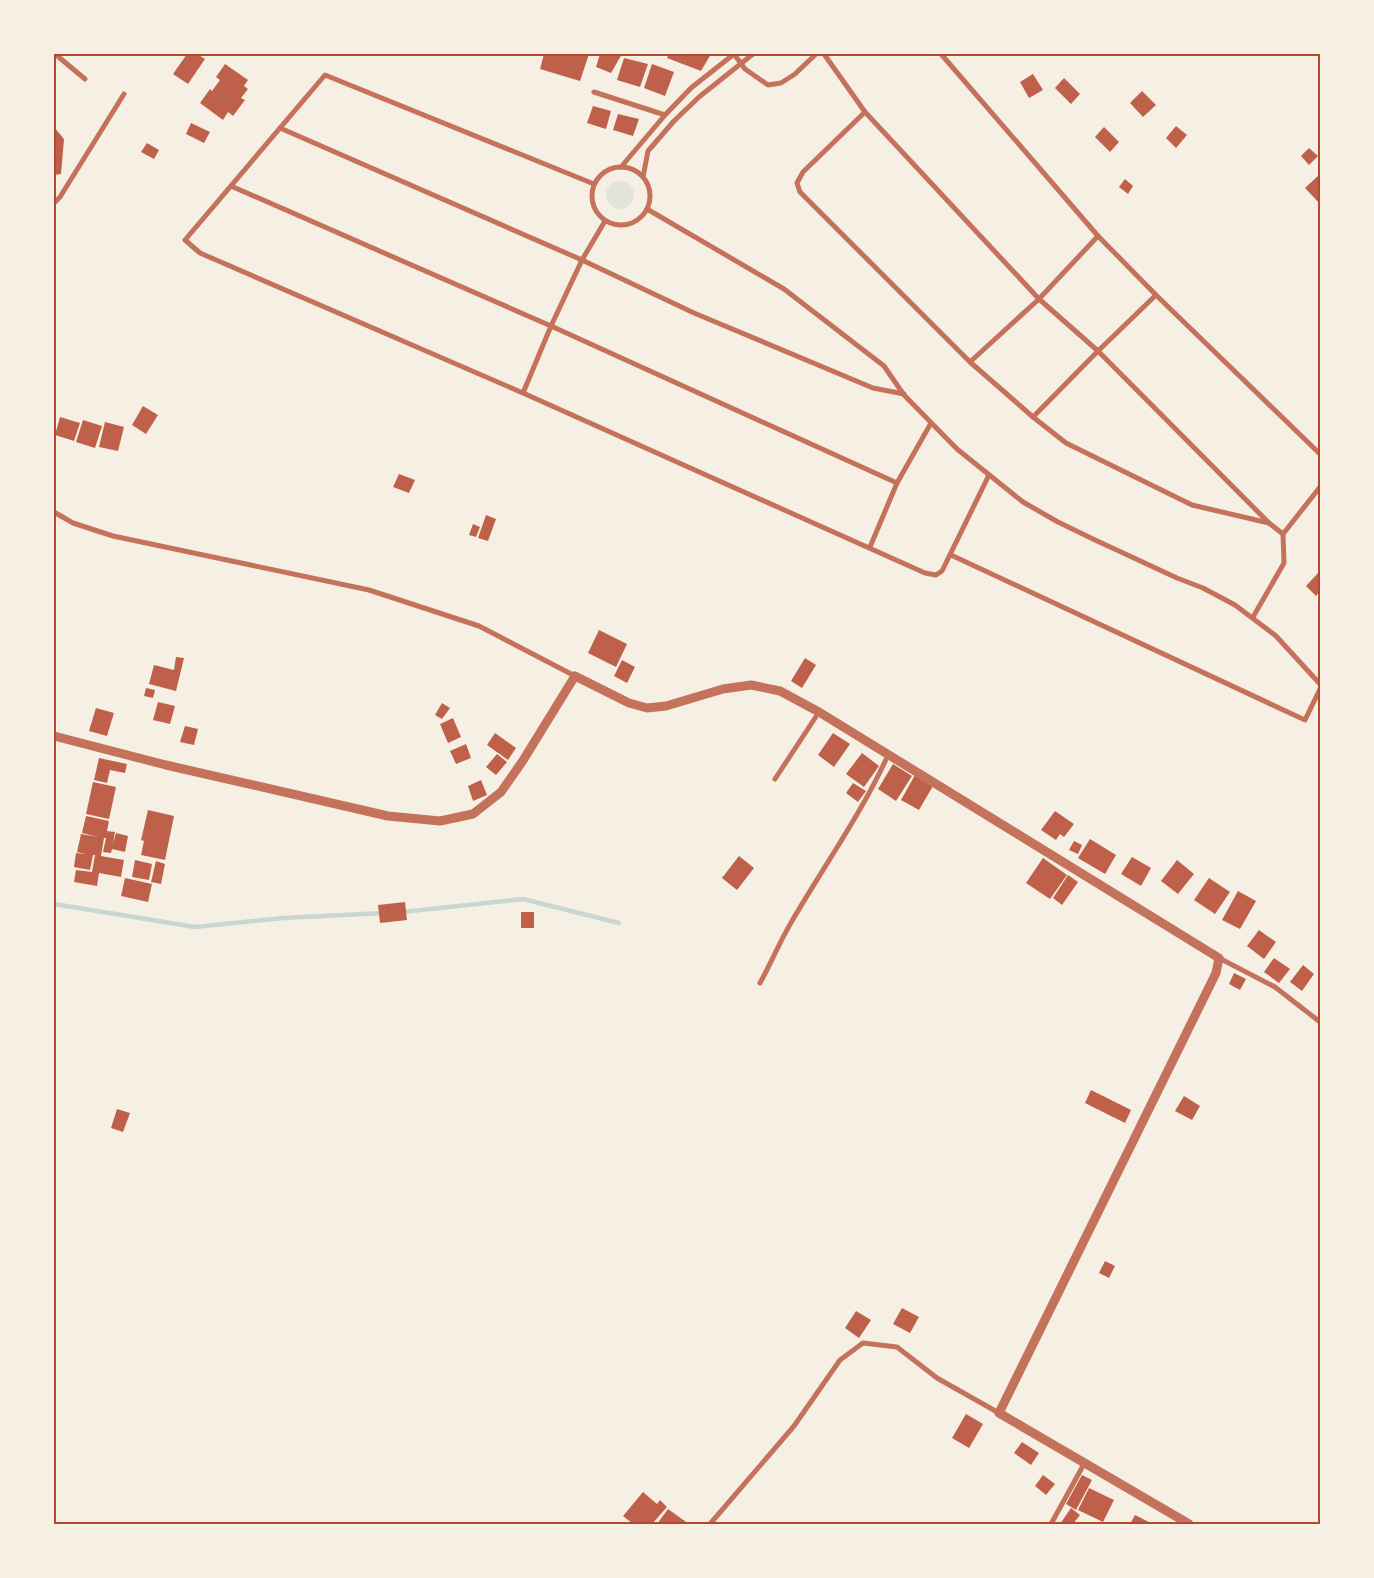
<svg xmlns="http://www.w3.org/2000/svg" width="1374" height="1578" font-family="Manrope,sans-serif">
<rect width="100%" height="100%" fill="#f6efe4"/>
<circle fill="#e2e4dc" cx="620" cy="195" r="14"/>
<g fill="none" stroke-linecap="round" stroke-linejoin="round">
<g stroke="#c9d6d2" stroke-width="4.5">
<path d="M54 904 195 927 283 918 384 913"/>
<path d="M402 912 523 899 619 923"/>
</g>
</g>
<g fill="#bf614a">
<path d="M187 54H197L205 59 188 84 173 74Z"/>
<path d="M544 54H589L580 81 540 69Z"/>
<path d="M600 54H622L611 73 596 67Z"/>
<path d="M669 54H711L701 71 667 58Z"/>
<path d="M624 58 648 64 640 87 617 80Z"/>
<path d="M225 64 248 80 244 86 248 89 241 98 245 100 233 116 228 112 223 120 200 103 210 89 212 91 220 80 216 77Z"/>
<path d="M652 64 674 72 665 96 644 88Z"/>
<path d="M1033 74 1043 90 1029 98 1020 82Z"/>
<path d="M1064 78 1080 94 1071 104 1055 88Z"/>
<path d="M1142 91 1156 105 1143 117 1130 103Z"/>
<path d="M593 106 611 111 606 129 587 123Z"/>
<path d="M618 114 639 119 633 136 613 130Z"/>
<path d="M191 123 210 132 204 143 186 134Z"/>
<path d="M1176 126 1187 135 1176 148 1166 138Z"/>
<path d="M54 127 64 139 61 174 54 175Z"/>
<path d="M1104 127 1119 142 1110 152 1095 137Z"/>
<path d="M147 143 159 150 154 159 141 152Z"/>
<path d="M1309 148 1318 156 1309 165 1301 156Z"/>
<path d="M1320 174V204L1305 188Z"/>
<path d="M1125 179 1133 186 1128 194 1119 187Z"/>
<path d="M143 406 158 415 146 434 132 425Z"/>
<path d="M60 417 80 423 74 441 55 435Z"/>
<path d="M83 420 102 426 95 448 76 442Z"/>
<path d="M105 422 124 427 118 451 99 447Z"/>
<path d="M399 474 415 480 409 493 393 487Z"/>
<path d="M486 515 496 519 488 541 478 538Z"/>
<path d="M473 524 480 527 476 537 469 535Z"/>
<path d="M1320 571V591L1316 596 1306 586Z"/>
<path d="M599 630 627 644 616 667 588 653Z"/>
<path d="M176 657 184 658 176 691 149 684 154 665 174 670Z"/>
<path d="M805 658 816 665 802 688 791 681Z"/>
<path d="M622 660 635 667 627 683 614 676Z"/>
<path d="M146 688 155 690 153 698 144 696Z"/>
<path d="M158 702 175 706 170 724 153 720Z"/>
<path d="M442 703 450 708 442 719 435 715Z"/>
<path d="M96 708 114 713 107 736 89 731Z"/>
<path d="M453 718 461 737 448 743 440 724Z"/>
<path d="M185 726 198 729 194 745 180 742Z"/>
<path d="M495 733 516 748 508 760 487 745Z"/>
<path d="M833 733 850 744 834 767 818 755Z"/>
<path d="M466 744 471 758 456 764 450 751Z"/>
<path d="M862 753 879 766 864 787 846 774Z"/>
<path d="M497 754 507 762 496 775 486 767Z"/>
<path d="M99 758 127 764 125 773 110 770 107 783 94 780Z"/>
<path d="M893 764 912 776 896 801 878 789Z"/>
<path d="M915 775 933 786 919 810 901 800Z"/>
<path d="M481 780 487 795 473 801 468 786Z"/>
<path d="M93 782 116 787 109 819 86 814Z"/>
<path d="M853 783 866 791 858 802 846 793Z"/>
<path d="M148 810 174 816 165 860 141 855 144 841 141 840Z"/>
<path d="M1055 811 1074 824 1064 837 1060 834 1056 840 1041 830Z"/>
<path d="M86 816 109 821 107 831 115 832 113 844 116 833 128 836 125 852 112 849 111 853 103 852 106 838H104L101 856 124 860 121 877 99 873 97 886 74 882 76 870 92 872 95 855H93L90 870 74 867 76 853 86 854 77 852 81 834 98 837 82 833Z"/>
<path d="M1090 839 1116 855 1105 874 1078 858Z"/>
<path d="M1074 841 1082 845 1078 854 1069 850Z"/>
<path d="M739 856 754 868 737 890 722 878Z"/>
<path d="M1132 857 1151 868 1141 886 1121 874Z"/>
<path d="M1043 858 1067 875 1050 899 1026 883Z"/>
<path d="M135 860 152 864 149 880 132 877Z"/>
<path d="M1177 860 1194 874 1178 894 1161 881Z"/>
<path d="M156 861 165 864 161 884 151 882Z"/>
<path d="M1068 875 1078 882 1062 905 1053 898Z"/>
<path d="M125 878 152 884 148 902 121 896Z"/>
<path d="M1209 878 1230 892 1215 914 1194 900Z"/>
<path d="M1238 891 1256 901 1240 929 1222 920Z"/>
<path d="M405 902 407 920 380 923 378 905Z"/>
<rect x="521" y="912" width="13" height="16"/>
<path d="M1259 930 1276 942 1264 959 1247 946Z"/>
<path d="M1274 958 1290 969 1279 983 1264 972Z"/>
<path d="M1303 965 1314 974 1302 991 1290 982Z"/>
<path d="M1234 973 1246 979 1240 990 1229 984Z"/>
<path d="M1091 1090 1131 1110 1125 1123 1085 1103Z"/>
<path d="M1184 1096 1200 1106 1192 1120 1175 1111Z"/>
<path d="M117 1109 130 1113 123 1132 111 1128Z"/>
<path d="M1105 1261 1115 1266 1109 1278 1099 1273Z"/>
<path d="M902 1308 919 1317 910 1333 893 1324Z"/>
<path d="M856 1311 871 1320 859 1338 845 1328Z"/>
<path d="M966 1414 983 1424 969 1448 952 1438Z"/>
<path d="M1022 1442 1039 1453 1031 1465 1014 1453Z"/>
<path d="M1043 1475 1055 1484 1046 1495 1035 1486Z"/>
<path d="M1082 1475 1092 1480 1076 1510 1066 1504Z"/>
<path d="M1089 1488 1114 1500 1103 1522 1078 1510Z"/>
<path d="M643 1492 657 1504 660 1500 667 1507 652 1524H633L623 1516Z"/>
<path d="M1071 1508 1080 1515 1073 1524H1060Z"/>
<path d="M668 1509 689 1524H657Z"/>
<path d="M1135 1515 1153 1524H1130Z"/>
</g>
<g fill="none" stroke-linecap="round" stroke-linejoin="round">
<g stroke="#c5725c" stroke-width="5">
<path d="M55 54 85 79"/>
<path d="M734 54 745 69 768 85 781 83 795 74 816 54"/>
<path d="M824 54 865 112 1039 299 1098 351 1269 523 1283 534"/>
<path d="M941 54 1098 236 1156 295 1320 454"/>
<path d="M594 92 665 115"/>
<path d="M865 112 803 172 797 183 800 192 970 362 1033 417 1066 443 1192 505 1269 523"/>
<path d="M280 128 582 260 694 313 873 388 904 394"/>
<circle cx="621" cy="196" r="29"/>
<path d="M621 167 665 115 691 88 734 54"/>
<path d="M643 177 648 151 674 121 699 97 753 54"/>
<path d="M594 184 325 75 185 240 200 253 523 393 925 573 936 575 942 571 989 475"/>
<path d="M231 186 551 326 897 483"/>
<path d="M54 203 60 197 124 94"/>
<path d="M647 209 784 289 884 366 904 395 957 449 1023 502 1058 522 1093 539 1177 578 1203 588 1235 605 1276 636 1320 684"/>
<path d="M970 362 1039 299 1098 236"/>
<path d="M523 393 551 326 582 260 605 221"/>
<path d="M1033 417 1098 351 1156 295"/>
<path d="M54 512 73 523 113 536 369 590 479 626 575 676"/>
<path d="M870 547 897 483 931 423"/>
<path d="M951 555 1305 720 1320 689"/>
<path d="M1253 617 1284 563 1283 534 1320 487"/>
<path d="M775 779 819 712"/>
<path d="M1219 958 1275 987 1320 1022"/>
<path d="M760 983C771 963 780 941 792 921 824 866 862 813 888 755"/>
<path d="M710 1524 794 1426 840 1360 863 1343 897 1347 937 1378 999 1413"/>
<path d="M1051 1524 1084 1464"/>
</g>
<path stroke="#c5725c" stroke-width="9" d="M54 736 166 765 388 816 440 821 473 814 501 792 522 762 575 676 629 703 647 708 666 706 723 689 751 685 780 691 819 712 1219 958 1216 973 999 1413 1189 1524"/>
</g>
<rect width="1374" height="1578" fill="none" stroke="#f6efe4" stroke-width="110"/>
<rect x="55" y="55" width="1264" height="1468" fill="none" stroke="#b5482f" stroke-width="2"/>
</svg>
